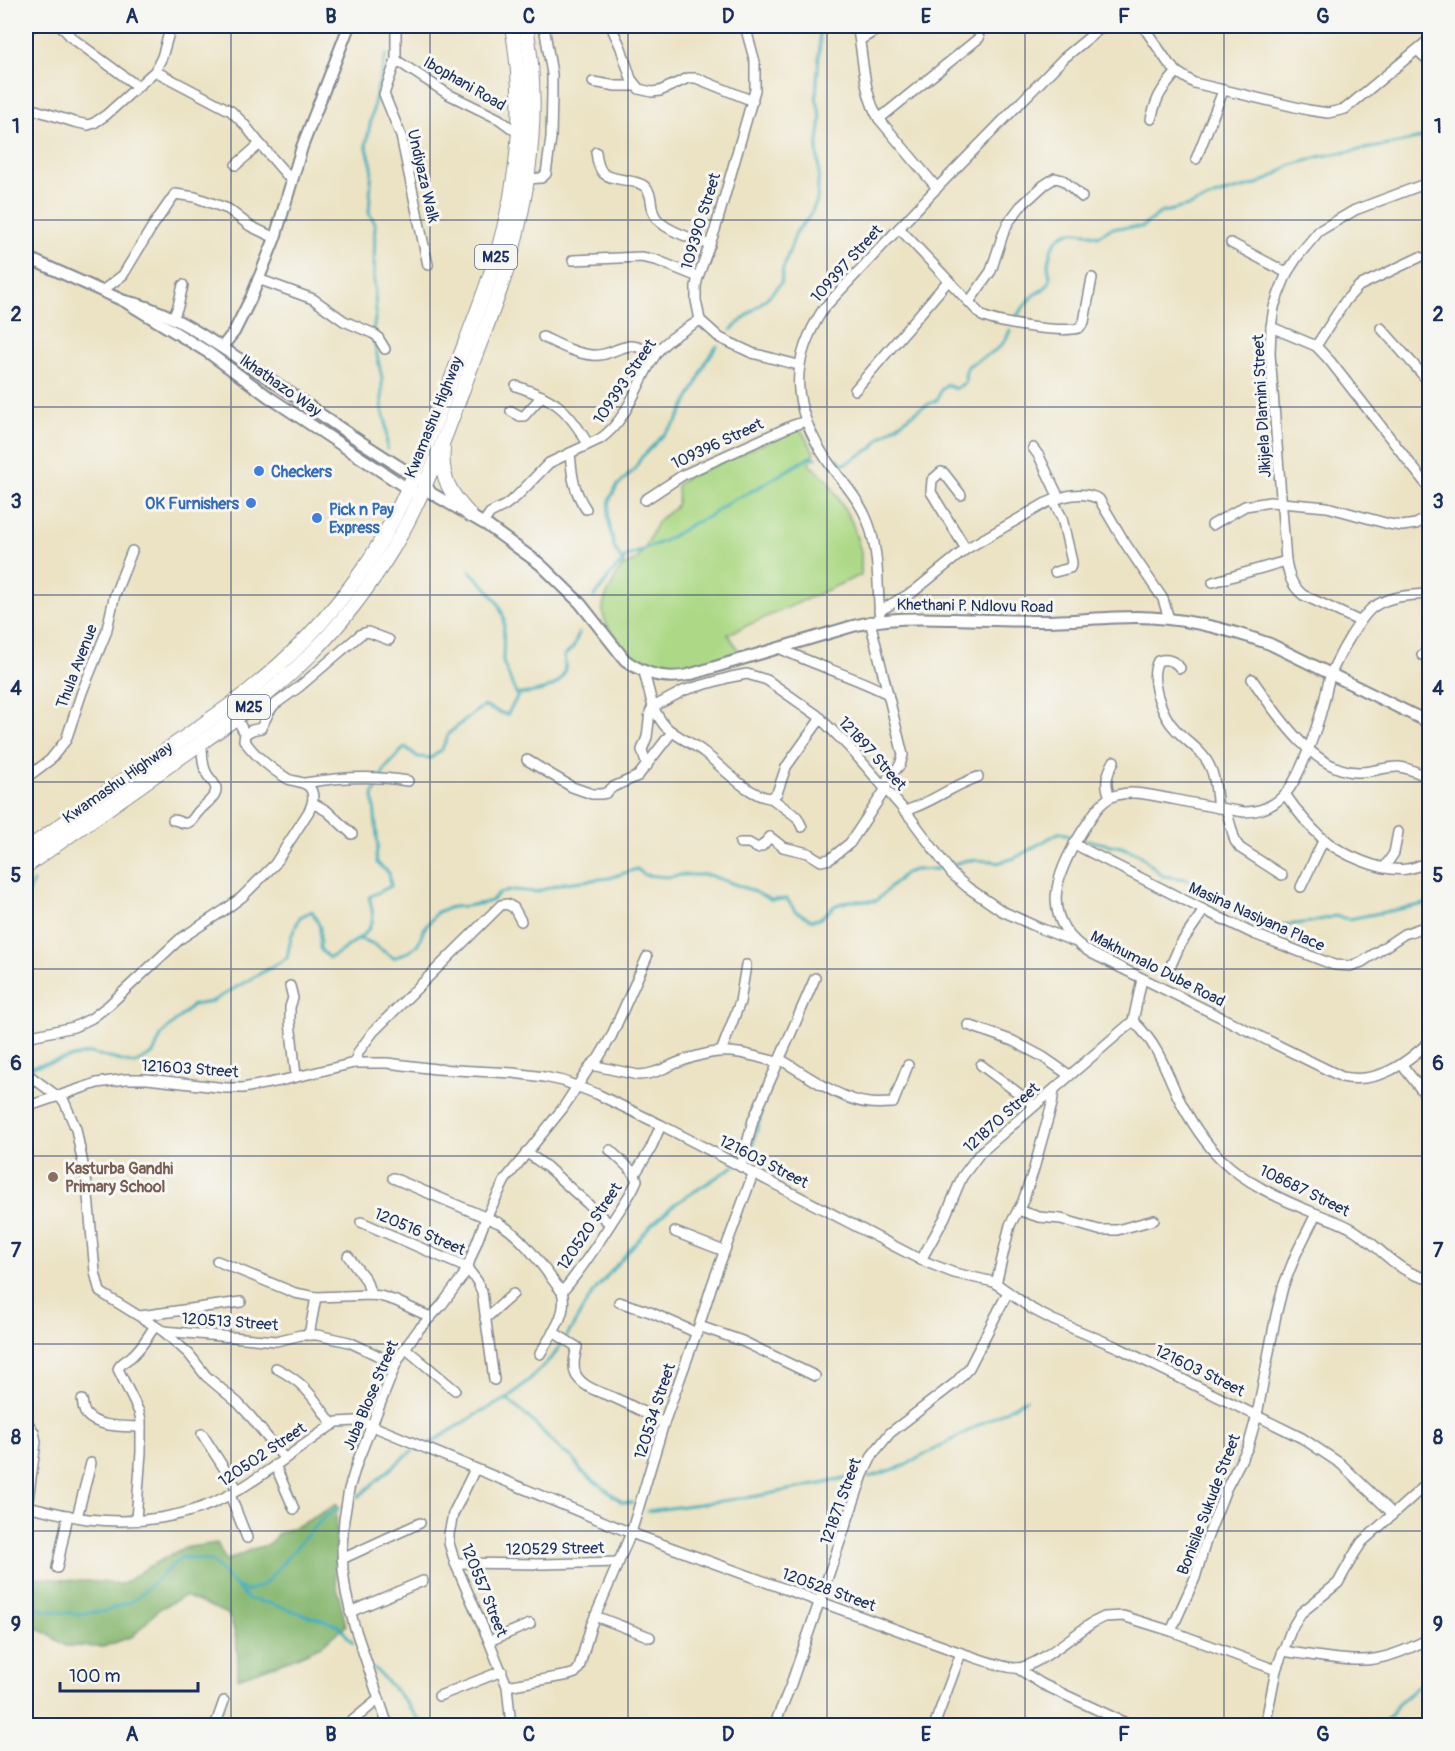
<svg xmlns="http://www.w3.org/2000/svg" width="1455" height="1751" font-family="Pangolin,sans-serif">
<rect width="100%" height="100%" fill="#f6f6f2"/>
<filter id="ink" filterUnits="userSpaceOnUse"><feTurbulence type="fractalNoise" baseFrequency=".0167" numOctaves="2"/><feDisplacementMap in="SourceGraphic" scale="12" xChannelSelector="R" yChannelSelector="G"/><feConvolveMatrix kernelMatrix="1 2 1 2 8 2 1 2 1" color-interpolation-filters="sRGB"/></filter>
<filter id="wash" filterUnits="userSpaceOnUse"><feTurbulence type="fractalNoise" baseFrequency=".008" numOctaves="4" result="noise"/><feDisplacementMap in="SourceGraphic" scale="24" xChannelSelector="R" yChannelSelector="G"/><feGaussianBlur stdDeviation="1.35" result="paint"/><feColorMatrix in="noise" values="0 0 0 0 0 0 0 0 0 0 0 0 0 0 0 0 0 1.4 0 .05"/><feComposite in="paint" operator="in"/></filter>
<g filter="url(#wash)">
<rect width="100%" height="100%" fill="#ece3c4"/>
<path fill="#add986" stroke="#648472" stroke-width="1.5" d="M800 428 814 452 809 464 827 479 852 522 861 552V575L728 634 739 651C701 662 656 685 624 647 604 622 594 613 613 583 615 578 618 571 622 567 627 563 634 563 638 558 649 548 650 529 661 518 664 515 668 513 672 510 680 505 677 493 677 485L687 477Z"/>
<path fill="#8ab973" stroke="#527468" stroke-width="1.5" d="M337 1504 335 1579 346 1626 321 1646 292 1659 238 1678C238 1655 238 1634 228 1614L185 1596 159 1609 133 1636 103 1647 66 1646 29 1622H26V1576C58 1581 90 1580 123 1584L145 1569 183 1548 217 1543 226 1561 252 1549 271 1544 277 1534 304 1523Z"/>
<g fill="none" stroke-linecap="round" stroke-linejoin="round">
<g stroke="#3eadba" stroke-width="3">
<path d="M1016 317C1019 313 1032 296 1034 295 1039 291 1045 290 1049 283 1052 277 1048 271 1048 265 1048 260 1050 256 1051 251 1060 227 1076 230 1098 236L1112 228 1142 227 1160 213 1188 206 1220 194 1254 185 1269 179 1289 166 1322 156 1389 145 1430 136"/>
<path d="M731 330 769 296 781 283 783 269 796 232 809 217 817 201 819 170 817 149 821 119 816 96 820 42 819 26"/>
<path d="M373 331 376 314 374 279 375 223 369 213 372 166 366 145 375 99 386 55"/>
<path d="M373 337 382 378V410L386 422 387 449"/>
<path d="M838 459 843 465 874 447 880 438 921 408 937 400 941 390 947 384 955 389 966 382 965 376 967 367C984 355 1003 352 1010 330"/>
<path d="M623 563 624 558 664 541 692 524 708 517 731 501 754 490 810 457 816 458"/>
<path d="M470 571 486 587 498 603 504 618 503 662 517 696"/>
<path d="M594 597 616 568 623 563 614 547 608 517 610 499 617 486 634 470 641 458 677 421 696 385 706 361 717 346"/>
<path d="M1086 840 1121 847 1139 854 1163 876 1186 879 1198 885 1205 898 1249 915 1265 927 1273 924 1285 925 1311 922 1335 916 1349 919 1430 903"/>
<path d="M954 864 967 860 993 861 997 863 1015 858 1060 832 1071 836"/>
<path d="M26 899 33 882"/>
<path d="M360 939 371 943 394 958 410 951 418 944 424 929 437 912 452 907 467 906 484 903 491 901 499 893 515 890 535 892 565 883 609 878 637 869 645 875 667 877 681 875H709L751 890 771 900 787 899 795 911 812 920 819 919 836 905 849 901H876L905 873 915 870 938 869"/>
<path d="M26 1068 90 1053 134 1064 153 1054 162 1034 193 1005 211 1002 287 958 291 937 300 917 312 911 320 927V949L329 958C339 954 345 948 354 942 374 929 376 919 369 897L391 886 389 873 377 863 376 855 378 846 373 795 385 769 405 747 418 757 431 758 442 749 449 733 483 706 507 715 519 694C543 692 571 687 564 656L573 648 579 633"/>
<path d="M750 1154 761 1114"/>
<path d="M507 1399 529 1418 563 1452 572 1457 581 1471 622 1502 633 1503"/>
<path d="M429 1444 482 1411 507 1399 531 1378 554 1355 572 1328 585 1305 596 1289 651 1225 675 1204 734 1166"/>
<path d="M869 1477 904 1466 1027 1399"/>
<path d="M358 1497 409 1453 413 1451"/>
<path d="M648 1511 757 1496 826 1483 850 1476 855 1477"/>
<path d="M237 1588 248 1599 268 1603 338 1625 353 1643"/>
<path d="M26 1605 44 1610 77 1614 106 1611 133 1601 182 1557 212 1561 233 1584 247 1591 265 1584 299 1544 323 1518 339 1508"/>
<path d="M374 1668 396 1691 424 1726"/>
<path d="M1378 1726 1391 1716 1397 1705 1430 1675"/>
</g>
</g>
</g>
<g filter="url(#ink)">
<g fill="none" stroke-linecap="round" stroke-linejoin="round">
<g stroke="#848991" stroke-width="12">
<g id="minor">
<path d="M61 26 72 38 137 86"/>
<path d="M396 26V60L384 94 401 136 428 265"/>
<path d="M611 26 621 48 631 79 639 89 652 92 660 91 688 78H696L753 101"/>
<path d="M745 26 755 62V90L715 230 698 277 696 286V300L700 320 720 338 752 353 798 365"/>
<path d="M857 26C864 57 862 91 879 119L937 188"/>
<path d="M1143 26 1169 64 1177 72 1194 83 1308 110 1328 113 1345 109 1430 39"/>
<path d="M26 37 30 26"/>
<path d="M860 40 883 26"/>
<path d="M1417 50 1430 62"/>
<path d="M396 60 448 94 499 119 518 133"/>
<path d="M155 71 231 111 244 124 260 144 292 181"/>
<path d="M593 82 616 86H636"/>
<path d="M26 107 74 122 88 125 94 123 106 115 155 71 162 57 171 26"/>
<path d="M879 119 979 38"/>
<path d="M1151 119C1157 96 1161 90 1177 72"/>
<path d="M596 152C599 181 609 176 634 182 638 183 643 184 646 188 653 195 650 206 654 214 660 230 695 239 710 245"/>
<path d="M1196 159 1223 91"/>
<path d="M236 165 260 144"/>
<path d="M527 179 541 178 546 174 551 138 552 92V74L544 26"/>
<path d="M899 228 982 316C1000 324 1061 333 1079 328L1084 322 1092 278"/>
<path d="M1231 243 1287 273"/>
<path d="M573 260 641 257 656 260 698 277"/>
<path d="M258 279 313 299 344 321 372 333 377 336 385 349"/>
<path d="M102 291 123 275 152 227 175 194 195 197 228 209 250 226 275 238"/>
<path d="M969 302 991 271 1003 234 1008 223 1020 207 1044 185 1055 178 1063 180 1082 197"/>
<path d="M173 319 178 306 183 285"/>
<path d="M1271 327 1316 346 1330 361 1430 489"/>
<path d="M1381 328 1430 383"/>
<path d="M543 337C558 344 576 354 592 355 606 357 616 348 629 346 638 345 647 351 656 354"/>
<path d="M1316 346 1346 300 1359 286 1420 257"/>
<path d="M516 386C555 399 567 408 588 444"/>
<path d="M855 390 948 281"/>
<path d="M511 411 520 416H524L542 396"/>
<path d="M1033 448 1039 456 1059 498"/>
<path d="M570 453C572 475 573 490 586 509"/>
<path d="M961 495 944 473 941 472 932 480 931 492 966 549"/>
<path d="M645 500 683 475 791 426 806 421"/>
<path d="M1053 500 1062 518 1072 562 1070 568 1055 572"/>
<path d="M483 523 490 513 504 506 516 497 549 463 600 439C629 419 637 382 656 354 666 339 685 330 700 320"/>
<path d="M1212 525 1245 506 1270 502 1327 507 1389 524 1402 526 1416 524 1430 516"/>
<path d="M1213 582 1286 561"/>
<path d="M1430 594C1410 595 1388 596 1372 608 1359 619 1337 658 1331 674 1327 684 1326 695 1323 705 1317 728 1300 778 1285 794 1274 806 1260 812 1244 812 1220 808 1196 804 1172 799 1154 796 1135 790 1117 795 1100 799 1092 817 1083 830 1055 874 1037 920 1091 953L1342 1077C1378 1084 1404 1065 1430 1041"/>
<path d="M879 611 913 592 966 549 1046 503C1064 496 1081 490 1099 499L1125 543 1163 599 1169 619"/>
<path d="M880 619C877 584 880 547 865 515 856 495 840 479 828 462 791 407 788 363 824 308L931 194 1064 58 1103 26"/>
<path d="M1359 621 1303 595C1291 585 1289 576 1286 561L1270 354 1271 327 1274 307 1279 293 1287 273 1298 256 1319 231 1355 210 1430 182"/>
<path d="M779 648C814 665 853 676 888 694"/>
<path d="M1422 655 1430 659"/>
<path d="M1180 668C1175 661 1167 658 1158 661 1148 679 1162 716 1176 730 1186 741 1204 752 1210 767 1216 778 1216 795 1218 808"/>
<path d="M644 672 653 707 685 690 731 677 747 674 767 680 817 715 849 747 910 817 952 874 967 887 1002 911 1037 927 1073 941"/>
<path d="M1252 679C1275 712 1313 772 1358 772 1372 773 1386 766 1399 767 1410 768 1420 774 1430 778"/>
<path d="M653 707C657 714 660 721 666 727 678 738 693 743 705 753 722 767 749 797 771 798L777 793 786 767 821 718"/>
<path d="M245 734 252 730 261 728 269 712 274 705 299 687 361 634 368 632 389 640"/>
<path d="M527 760 572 787 592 794H601L606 793 613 787 638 776 672 732"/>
<path d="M647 766 642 750 647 737 650 712 653 707"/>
<path d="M26 778 50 760 66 740 82 692 106 633 115 594 132 551"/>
<path d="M305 783C339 777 373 775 408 781"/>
<path d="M1285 794C1296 810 1307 824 1321 837 1340 854 1382 873 1407 869 1415 868 1422 864 1430 862"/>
<path d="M1110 797C1104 783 1107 774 1114 761"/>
<path d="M771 798 797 817 802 827"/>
<path d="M313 803 327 811 352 834"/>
<path d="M1226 809 1235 841 1240 848 1282 875"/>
<path d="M904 811C930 804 951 786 978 777"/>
<path d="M173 820C178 820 182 824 187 823 193 822 195 814 200 810 205 804 217 797 216 788 214 781 208 778 206 772 201 762 203 749 201 739"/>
<path d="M740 843H749L757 848 762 846 770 837 783 847 808 853 821 861 830 859 850 843 885 790 888 778 900 765 903 755 870 621"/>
<path d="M1074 844 1204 910 1254 934 1334 965 1350 966 1362 962 1404 934 1430 925"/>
<path d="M1384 868 1394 853 1398 832"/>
<path d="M1301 887 1324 839"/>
<path d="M1171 965 1180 945 1204 910"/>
<path d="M1142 979 1133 1021C1156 1042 1165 1067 1177 1095 1188 1117 1204 1142 1221 1159 1246 1183 1280 1199 1312 1212 1326 1218 1341 1222 1354 1230 1382 1248 1396 1273 1430 1279"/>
<path d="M290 986 293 998 290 1007V1022L296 1076"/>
<path d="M968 1025 1013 1041 1043 1057 1069 1075"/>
<path d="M26 1037 74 1027 92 1018 109 1005 180 939 226 909 242 897 275 864 309 811C313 803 315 795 310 788 305 781 294 782 288 779 272 770 254 755 244 740L245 734 235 715"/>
<path d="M721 1052 740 1002 746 965"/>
<path d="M354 1063 359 1051 373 1032 501 905 507 904 514 908 521 921"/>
<path d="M591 1065 638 1075C655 1075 667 1066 682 1061 693 1057 706 1053 718 1052 737 1050 759 1058 778 1062L783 1061C807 1075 840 1100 869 1103 877 1104 885 1103 893 1103L908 1065"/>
<path d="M981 1065 1034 1105"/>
<path d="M1402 1065 1430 1101"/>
<path d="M26 1073 64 1101 76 1129 87 1185 95 1272 100 1292 163 1331 189 1354 206 1376 238 1403 251 1417 284 1458"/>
<path d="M26 1107 97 1083 126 1079H147L226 1088H243L280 1081 354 1063H387L436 1069 513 1073 544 1077 563 1081 597 1094 661 1125 921 1260 954 1273 994 1282 1032 1309 1053 1320 1117 1347 1302 1438 1341 1464 1393 1514"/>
<path d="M526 1152 547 1167 610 1224"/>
<path d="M741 1167 753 1120 815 978"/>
<path d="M635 1174 650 1150 661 1125"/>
<path d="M393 1178 499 1223C526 1239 543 1268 562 1292 569 1314 550 1336 540 1354"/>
<path d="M1018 1210 1039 1217 1061 1219 1099 1230H1117L1154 1220"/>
<path d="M361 1222 467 1268 477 1281 482 1292 494 1380"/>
<path d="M675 1232 724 1251"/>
<path d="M348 1256 366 1280 371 1295"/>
<path d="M921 1260 945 1217 962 1177 980 1153 1133 1021"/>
<path d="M217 1261 295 1293 316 1297 371 1295 380 1296 396 1301 430 1317"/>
<path d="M996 1284 1010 1225 1023 1201 1033 1172 1052 1104 1054 1090"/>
<path d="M562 1292C581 1270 597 1245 613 1220 621 1207 632 1194 637 1180L632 1171 610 1150"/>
<path d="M619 1302 650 1312 697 1333"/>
<path d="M140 1316 241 1302"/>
<path d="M485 1319 513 1294"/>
<path d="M699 1326 742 1341 815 1376"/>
<path d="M163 1331 276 1341 301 1335H317L349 1342 396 1364"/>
<path d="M553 1332 577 1347C575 1356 572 1366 576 1375 584 1389 604 1393 617 1399 633 1406 648 1415 664 1423"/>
<path d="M309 1335 316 1297"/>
<path d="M405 1348 455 1390"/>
<path d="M276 1368C307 1384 313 1398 333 1425"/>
<path d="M82 1400C83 1404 83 1411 86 1414 97 1428 125 1426 141 1427"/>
<path d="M202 1434 238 1490"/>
<path d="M275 1465 294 1509"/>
<path d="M475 1469 453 1514 449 1534V1543L455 1563 489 1641 507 1686 511 1726"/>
<path d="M230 1495 247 1538"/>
<path d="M26 1506C46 1510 67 1516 88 1519 136 1525 189 1518 231 1494 268 1474 301 1445 337 1422L356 1421 370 1425 631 1533 961 1653C975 1657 1002 1668 1016 1668 1037 1668 1075 1633 1094 1622L1104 1617 1123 1616 1171 1631 1276 1670"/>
<path d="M27 1507 36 1442 34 1432 27 1422"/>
<path d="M77 1517 91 1463"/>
<path d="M136 1520 141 1452V1420L139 1412 118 1369C121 1362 127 1361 133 1355 142 1347 148 1336 155 1326"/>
<path d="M342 1559 420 1523"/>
<path d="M455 1563 543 1564 619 1562"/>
<path d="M57 1568 68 1515"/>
<path d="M350 1612 423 1581"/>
<path d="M595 1616 650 1637"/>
<path d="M1171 1631 1195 1578 1206 1541 1226 1489 1248 1447 1257 1415 1276 1315 1283 1287 1296 1254 1316 1214"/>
<path d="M489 1641 530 1624"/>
<path d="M1282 1651C1307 1654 1333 1660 1358 1660 1382 1661 1408 1650 1430 1638"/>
<path d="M1017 1668 1042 1684 1132 1726"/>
<path d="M507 1686 569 1675 575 1673 579 1668 591 1626 631 1533 664 1423 699 1326 712 1285 753 1174"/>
<path d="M439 1696 502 1671"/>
<path d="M215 1726 224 1701"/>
<path d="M346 1726 379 1699"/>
<path d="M388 1726 354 1625 346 1593 343 1570 342 1546 344 1520 349 1489 358 1460 396 1364 405 1348 419 1329 441 1306 463 1276 467 1268 486 1218 505 1180 563 1108 591 1065 598 1059 611 1037 647 957"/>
<path d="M774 1726 790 1687 863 1475 873 1454 890 1433 955 1383 969 1368 1008 1292"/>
<path d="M934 1726 961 1653"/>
<path d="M1265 1726 1276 1670 1291 1630 1301 1613 1338 1583 1353 1556 1362 1542 1430 1481"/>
</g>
</g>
<g stroke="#848991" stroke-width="14">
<g id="tertiary">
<path d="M26 257 124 301 209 353 269 397 414 493"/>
<path d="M124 301C162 308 195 330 227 351 263 374 298 398 333 423 363 444 394 463 425 483L431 493 488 526 540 564 580 603 625 660C644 674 664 680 688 675L853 626C887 617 918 618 953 619 979 620 1005 620 1031 621 1066 622 1101 617 1136 617 1182 617 1228 629 1270 644L1430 723"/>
<path d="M222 347 234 332 251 298 275 238 302 147 349 26"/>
</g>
</g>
<g stroke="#848991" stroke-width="16">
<g id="primary">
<path d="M443 449C440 478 451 495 470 515"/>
<path d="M26 850 229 706C281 668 325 623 362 571 401 515 425 450 449 386 468 334 491 282 504 228 521 162 524 92 512 26"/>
<path d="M26 866C75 831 125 796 175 761 222 728 270 696 310 655 342 623 370 586 393 548 425 494 446 434 468 375 483 333 502 291 513 248 532 175 539 100 526 26"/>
</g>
</g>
<use href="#minor" stroke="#fff" stroke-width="9"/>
<use href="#tertiary" stroke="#fff" stroke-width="10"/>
<use href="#primary" stroke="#fff" stroke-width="14"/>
</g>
</g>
<path fill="none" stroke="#1b2f5e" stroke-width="1.5" stroke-opacity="0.55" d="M231 26V1726M430 26V1726M628 26V1726M827 26V1726M1025 26V1726M1224 26V1726M26 220H1430M26 407H1430M26 595H1430M26 782H1430M26 969H1430M26 1156H1430M26 1344H1430M26 1531H1430"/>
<g fill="#3f7fe0" stroke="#f6f6f2" stroke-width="2">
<circle cx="259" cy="471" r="6"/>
<circle cx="251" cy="503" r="6"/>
<circle cx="317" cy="518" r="6"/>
</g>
<circle fill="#8d6e63" stroke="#f6f6f2" stroke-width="2" cx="53" cy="1177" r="6"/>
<g text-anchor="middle" stroke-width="6" stroke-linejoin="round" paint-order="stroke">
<g fill="#f6f6f2" stroke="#5d6b8a" stroke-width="1.5">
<rect x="475" y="245" width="42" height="24" rx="4.5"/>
<rect x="228" y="695" width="42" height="24" rx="4.5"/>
</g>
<g font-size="15" font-weight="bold" fill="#1b2f5e">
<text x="496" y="262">M25</text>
<text x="249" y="712">M25</text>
</g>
<g font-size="16" fill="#1b2f5e" stroke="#f6f6f2">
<text transform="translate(465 83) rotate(30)" y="6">Ibophani Road</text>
<text transform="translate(424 176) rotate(77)" y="6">Undiyaza Walk</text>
<text transform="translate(700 221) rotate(-73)" y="6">109390 Street</text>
<text transform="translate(846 263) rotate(-48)" y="6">109397 Street</text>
<text transform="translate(624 381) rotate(-56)" y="6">109393 Street</text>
<text transform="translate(281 385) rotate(35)" y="6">Ikhathazo Way</text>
<text transform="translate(1261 406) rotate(-93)" y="6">Jikijela Dlamini Street</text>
<text transform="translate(433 417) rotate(-68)" y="6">Kwamashu Highway</text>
<text transform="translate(717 443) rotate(-25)" y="6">109396 Street</text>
<text transform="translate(975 605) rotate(1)" y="6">Khethani P. Ndlovu Road</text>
<text transform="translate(76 666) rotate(-69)" y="6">Thula Avenue</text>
<text transform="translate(873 753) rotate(48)" y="6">121897 Street</text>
<text transform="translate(117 782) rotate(-35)" y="6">Kwamashu Highway</text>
<text transform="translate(1257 916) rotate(24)" y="6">Masina Nasiyana Place</text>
<text transform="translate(1158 968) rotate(27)" y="6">Makhumalo Dube Road</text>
<text transform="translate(190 1068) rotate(4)" y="6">121603 Street</text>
<text transform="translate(1001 1117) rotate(-42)" y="6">121870 Street</text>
<text transform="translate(764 1161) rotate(27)" y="6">121603 Street</text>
<text transform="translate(1305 1190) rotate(26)" y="6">108687 Street</text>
<text transform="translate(589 1226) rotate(-56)" y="6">120520 Street</text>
<text transform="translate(420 1231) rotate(23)" y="6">120516 Street</text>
<text transform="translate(230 1321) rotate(4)" y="6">120513 Street</text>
<text transform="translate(1200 1370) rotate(26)" y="6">121603 Street</text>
<text transform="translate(370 1395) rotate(-67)" y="6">Juba Blose Street</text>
<text transform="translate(654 1411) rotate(-72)" y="6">120534 Street</text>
<text transform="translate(262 1454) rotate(-34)" y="6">120502 Street</text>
<text transform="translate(840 1501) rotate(-70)" y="6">121871 Street</text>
<text transform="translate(1208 1504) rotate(-69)" y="6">Bonisile Sukude Street</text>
<text transform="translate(555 1548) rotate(-1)" y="6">120529 Street</text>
<text transform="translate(829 1589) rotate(20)" y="6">120528 Street</text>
<text transform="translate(485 1590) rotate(68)" y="6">120557 Street</text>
</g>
<g font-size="16" font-weight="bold" fill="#366cbe" stroke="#f6f6f2" text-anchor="start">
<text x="271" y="477">Checkers</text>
<text x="239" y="509" text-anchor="end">OK Furnishers</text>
<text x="329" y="515">Pick n Pay<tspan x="329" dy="18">Express</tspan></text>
</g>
<g font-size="16" font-weight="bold" fill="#785e54" stroke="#f6f6f2" text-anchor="start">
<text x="65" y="1174">Kasturba Gandhi<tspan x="65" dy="18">Primary School</tspan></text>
</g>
</g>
<rect width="1455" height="1751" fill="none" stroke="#f6f6f2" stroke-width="66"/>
<path d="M60 1682v9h138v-9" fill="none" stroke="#1b2f5e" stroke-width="3"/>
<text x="69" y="1682" font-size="18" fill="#1b2f5e" stroke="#f6f6f2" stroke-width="4.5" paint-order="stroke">100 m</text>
<rect x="33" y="33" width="1389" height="1685" fill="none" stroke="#1b2f5e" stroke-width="2"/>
<g font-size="20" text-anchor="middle" font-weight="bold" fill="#1b2f5e">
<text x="132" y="23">A</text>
<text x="331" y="23">B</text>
<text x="529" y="23">C</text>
<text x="728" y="23">D</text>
<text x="926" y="23">E</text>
<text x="1124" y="23">F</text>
<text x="1323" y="23">G</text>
<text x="16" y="133">1</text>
<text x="1438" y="133">1</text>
<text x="16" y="321">2</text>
<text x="1438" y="321">2</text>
<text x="16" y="508">3</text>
<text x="1438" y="508">3</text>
<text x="16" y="695">4</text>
<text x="1438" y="695">4</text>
<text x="16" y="882">5</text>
<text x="1438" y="882">5</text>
<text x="16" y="1070">6</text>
<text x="1438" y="1070">6</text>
<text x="16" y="1257">7</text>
<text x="1438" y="1257">7</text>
<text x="16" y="1444">8</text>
<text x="1438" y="1444">8</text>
<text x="16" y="1631">9</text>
<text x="1438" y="1631">9</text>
<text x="132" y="1741">A</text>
<text x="331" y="1741">B</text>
<text x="529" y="1741">C</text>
<text x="728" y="1741">D</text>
<text x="926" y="1741">E</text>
<text x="1124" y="1741">F</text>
<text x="1323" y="1741">G</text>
</g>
</svg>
